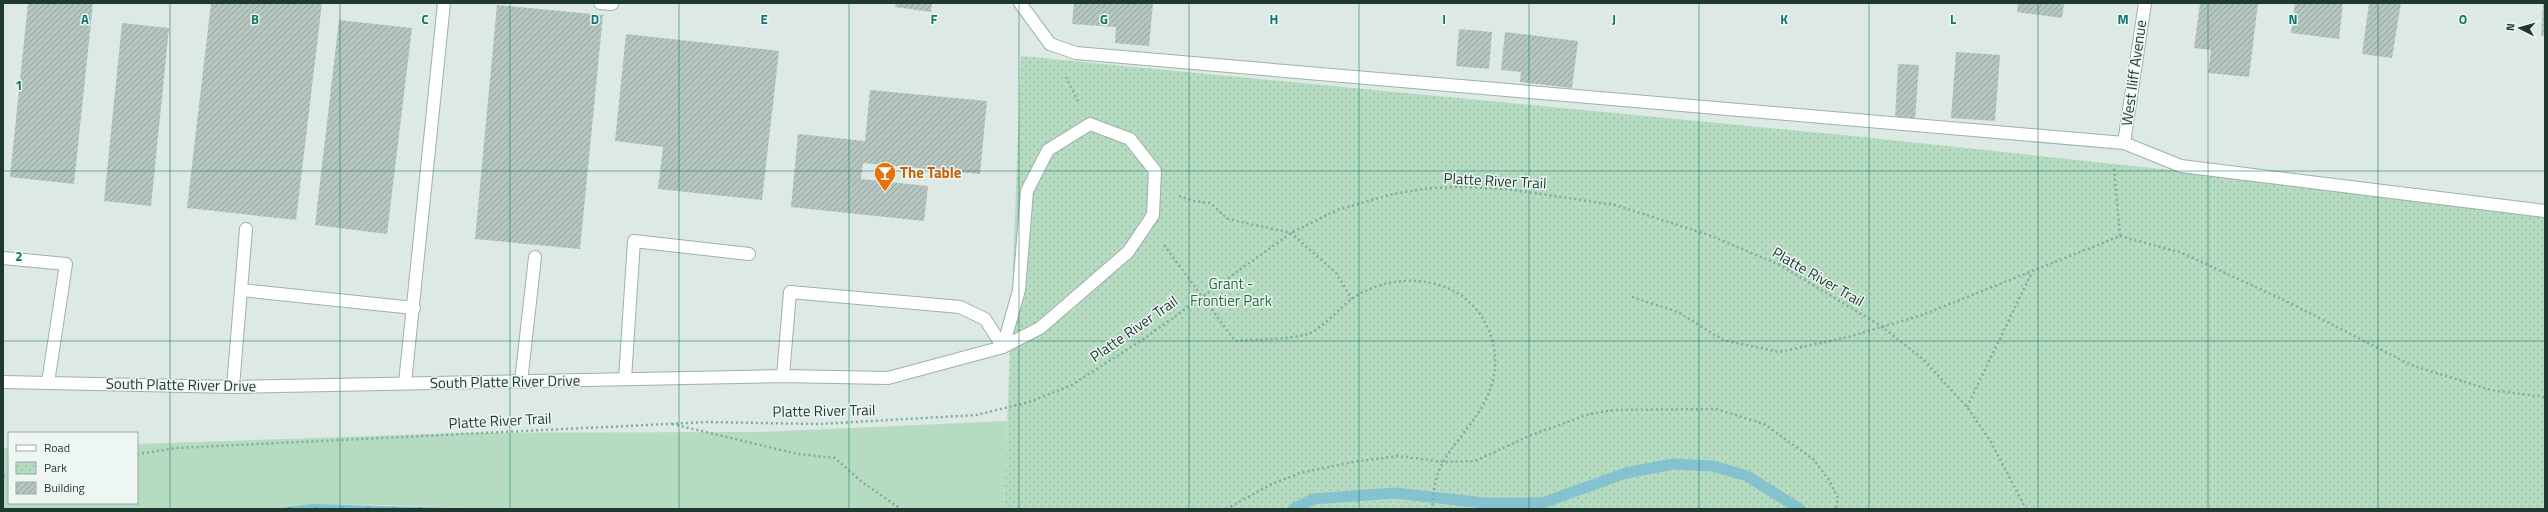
<svg xmlns="http://www.w3.org/2000/svg" width="2548" height="512" font-family="'Titillium Web',sans-serif">
<defs>
<pattern id="park-dots" width="8" height="8" patternUnits="userSpaceOnUse"><rect width="8" height="8" fill="#b5dbc0"/><path d="M2 2h.1M6 6h.1" fill="none" stroke="#9bbda5" stroke-width="1.8" stroke-linecap="round"/></pattern>
<pattern id="water-ripples" width="26" height="14" patternUnits="userSpaceOnUse"><rect width="26" height="14" fill="#84c2cf"/><path d="M2 4q2-2 4 0t4 0M15 11q2-2 4 0t4 0" fill="none" stroke="#6b9fa9"/></pattern>
<pattern id="building-hatch" width="6" height="6" patternUnits="userSpaceOnUse"><rect width="6" height="6" fill="#b5c6c0"/><path d="M-1 1l2-2M0 6l6-6M5 7l2-2" fill="none" stroke="#93a29d"/></pattern>
</defs>
<rect width="100%" height="100%" fill="#dde9e4"/>
<path fill="#b5dbc0" d="M1007 421 1004 509C837 509 671 509 505 509 428 509 351 499 274 509H3V448H9V503H137V444L464 433 761 432Z"/>
<path fill="url(#park-dots)" d="M1021 56 1853 136 2545 210V509H1004Z"/>
<path fill="url(#water-ripples)" d="M311 504 493 509H274Z"/>
<g fill="none" stroke-linecap="round" stroke-linejoin="round">
<path stroke="#84c2cf" stroke-width="11" d="M1293 509 1313 499 1395 493 1484 503H1542L1626 473 1673 464 1713 466 1747 476 1800 509"/>
</g>
<g fill="url(#building-hatch)">
<path d="M28 3H93L74 184 10 177Z"/>
<path d="M211 3H322L296 220 187 208Z"/>
<path d="M896 3H932L931 12 895 7Z"/>
<path d="M1074 3H1153L1149 46 1115 43 1116 27 1072 24Z"/>
<path d="M2018 3H2064L2062 18 2017 12Z"/>
<path d="M2200 3H2258L2249 77 2208 73 2211 50 2194 48Z"/>
<path d="M2295 3H2343L2339 39 2291 33Z"/>
<path d="M2369 3H2401L2392 58 2362 54Z"/>
<path d="M2543 3H2545V36H2541Z"/>
<path d="M497 5 603 15 580 249 475 239Z"/>
<path d="M339 20 412 28 387 234 315 225Z"/>
<path d="M122 23 169 28 151 206 104 201Z"/>
<path d="M1459 29 1492 32 1489 69 1456 66Z"/>
<path d="M1505 32 1578 41 1572 88 1520 82 1521 72 1501 70Z"/>
<path d="M626 34 779 51 762 200 658 189 663 147 615 141Z"/>
<path d="M1956 52 2000 55 1995 121 1951 118Z"/>
<path d="M1898 64 1919 65 1915 120 1895 119Z"/>
<path d="M870 90 987 101 980 174 863 163 861 179 928 186 924 221 791 207 798 134 865 141Z"/>
</g>
<g fill="none" stroke-linecap="round" stroke-linejoin="round">
<g stroke="#a0b0ab" stroke-width="14">
<g id="lane">
<path d="M600 3 612 4"/>
<path d="M1020 3 1050 44 1076 53 2124 143 2181 166 2545 211"/>
<path d="M3 258 66 264 48 383"/>
<path d="M241 290 414 308"/>
<path d="M783 376 790 292 960 307 985 319 1003 347"/>
<path d="M625 379 634 241 749 254"/>
<path d="M521 382 535 257"/>
<path d="M405 383 444 3"/>
<path d="M233 387 246 229"/>
</g>
</g>
<g stroke="#a0b0ab" stroke-width="14">
<g id="street">
<path d="M2124 143 2145 3"/>
<path d="M3 382 233 387 783 376 888 378 1003 347 1040 328 1128 252 1153 215 1155 171 1130 139 1090 124 1048 150 1027 191 1019 290 1003 347"/>
</g>
</g>
<g stroke="#7dad9f" stroke-width="2.5" stroke-dasharray="2 3" stroke-linecap="butt">
<path d="M1066 77 1078 101"/>
<path d="M1179 196 1194 201 1210 203 1228 219 1291 233 1336 273 1352 299"/>
<path d="M2120 236 2182 253 2288 302 2411 365 2491 390 2545 397"/>
<path d="M1164 245 1235 341C1259 339 1285 340 1308 334 1319 331 1340 308 1350 300 1387 273 1446 273 1476 309 1492 328 1499 355 1493 380 1483 420 1451 440 1438 473 1434 484 1433 498 1432 509"/>
<path d="M1632 297 1678 312 1723 340 1779 352 1848 337 1922 315 2120 236 2114 168"/>
<path d="M1967 407 2032 272"/>
<path d="M672 424 798 454 835 458 862 482 901 509"/>
<path d="M137 454 176 448 708 422 819 424 976 415 1029 402 1070 386 1145 338 1291 233 1337 210 1393 194 1430 188 1467 187 1507 189 1615 205 1709 235 1780 265 1881 326 1923 359 1967 407 1991 442 2026 509"/>
<path d="M3 476 9 475"/>
<path d="M1226 509 1272 484 1300 473 1353 462 1398 456 1444 462 1475 461 1529 436 1589 414 1614 410 1716 409 1764 424 1813 459 1829 480 1838 498 1836 509"/>
</g>
<use href="#lane" stroke="#fff" stroke-width="12"/>
<use href="#street" stroke="#fff" stroke-width="12"/>
</g>
<path fill="none" stroke="#0f766e" stroke-width="1" stroke-opacity="0.55" d="M170 3V509M340 3V509M510 3V509M679 3V509M849 3V509M1019 3V509M1189 3V509M1359 3V509M1529 3V509M1699 3V509M1869 3V509M2038 3V509M2208 3V509M2378 3V509M3 171H2545M3 341H2545"/>
<defs>
<g id="bar-pin" transform="scale(1.15)"><path d="M0 17L-7.5 6A9.5 9.5 0 1 1 7.5 6Z" fill="#e8710a" stroke="#edf6f2"/><path d="M-6-5H6L.8 .8V4.5H3.5V6h-7V4.5H-.8V.8Z" fill="#fff"/></g>
</defs>
<g fill-rule="evenodd">
<use href="#bar-pin" x="885" y="173"/>
</g>
<g text-anchor="middle" stroke-width="3" stroke-linejoin="round" paint-order="stroke">
<g font-size="15" fill="#1f3832" stroke="#edf6f2">
<text transform="translate(2134 73) rotate(-82)" y="5">West Iliff Avenue</text>
<text transform="translate(1495 181) rotate(3)" y="5">Platte River Trail</text>
<text transform="translate(1818 277) rotate(30)" y="5">Platte River Trail</text>
<text transform="translate(1134 329) rotate(-35)" y="5">Platte River Trail</text>
<text transform="translate(505 382) rotate(-1)" y="5">South Platte River Drive</text>
<text transform="translate(181 385) rotate(1)" y="5">South Platte River Drive</text>
<text transform="translate(824 411) rotate(-1)" y="5">Platte River Trail</text>
<text transform="translate(500 421) rotate(-3)" y="5">Platte River Trail</text>
</g>
<g font-size="15" font-weight="bold" fill="#c56008" stroke="#edf6f2" text-anchor="start">
<text x="900" y="178">The Table</text>
</g>
<g font-size="15" fill="#296e45" stroke="#edf6f2">
<text x="1231" y="289">Grant -<tspan x="1231" dy="17">Frontier Park</tspan></text>
</g>
</g>
<g font-size="13" text-anchor="middle" font-weight="bold" fill="#0f766e" stroke="#edf6f2" stroke-width="3" stroke-linejoin="round" paint-order="stroke">
<text x="85" y="24">A</text>
<text x="255" y="24">B</text>
<text x="425" y="24">C</text>
<text x="595" y="24">D</text>
<text x="764" y="24">E</text>
<text x="934" y="24">F</text>
<text x="1104" y="24">G</text>
<text x="1274" y="24">H</text>
<text x="1444" y="24">I</text>
<text x="1614" y="24">J</text>
<text x="1784" y="24">K</text>
<text x="1953" y="24">L</text>
<text x="2123" y="24">M</text>
<text x="2293" y="24">N</text>
<text x="2463" y="24">O</text>
<text x="19" y="90">1</text>
<text x="19" y="261">2</text>
</g>
<rect width="2548" height="512" fill="none" stroke="#1f3832" stroke-width="8"/>
<rect x="8" y="432" width="130" height="72" fill="#edf6f2" stroke="#9baaa5"/>
<rect x="16" y="445" width="20" height="6" fill="#ffffff" stroke="#9baaa5"/>
<text x="44" y="452" font-size="12" fill="#1f3832">Road</text>
<rect x="16" y="462" width="20" height="12" fill="url(#park-dots)" stroke="#9baaa5"/>
<text x="44" y="472" font-size="12" fill="#1f3832">Park</text>
<rect x="16" y="482" width="20" height="12" fill="url(#building-hatch)" stroke="#9baaa5"/>
<text x="44" y="492" font-size="12" fill="#1f3832">Building</text>
<g transform="translate(2520 28) rotate(276)" stroke="#edf6f2" stroke-width="3" paint-order="stroke">
<path d="M0-3L7 15L0 10L-7 15Z" fill="#1f3832"/>
<text y="-6" font-size="11" font-weight="bold" text-anchor="middle" fill="#1f3832">N</text>
</g>
</svg>
